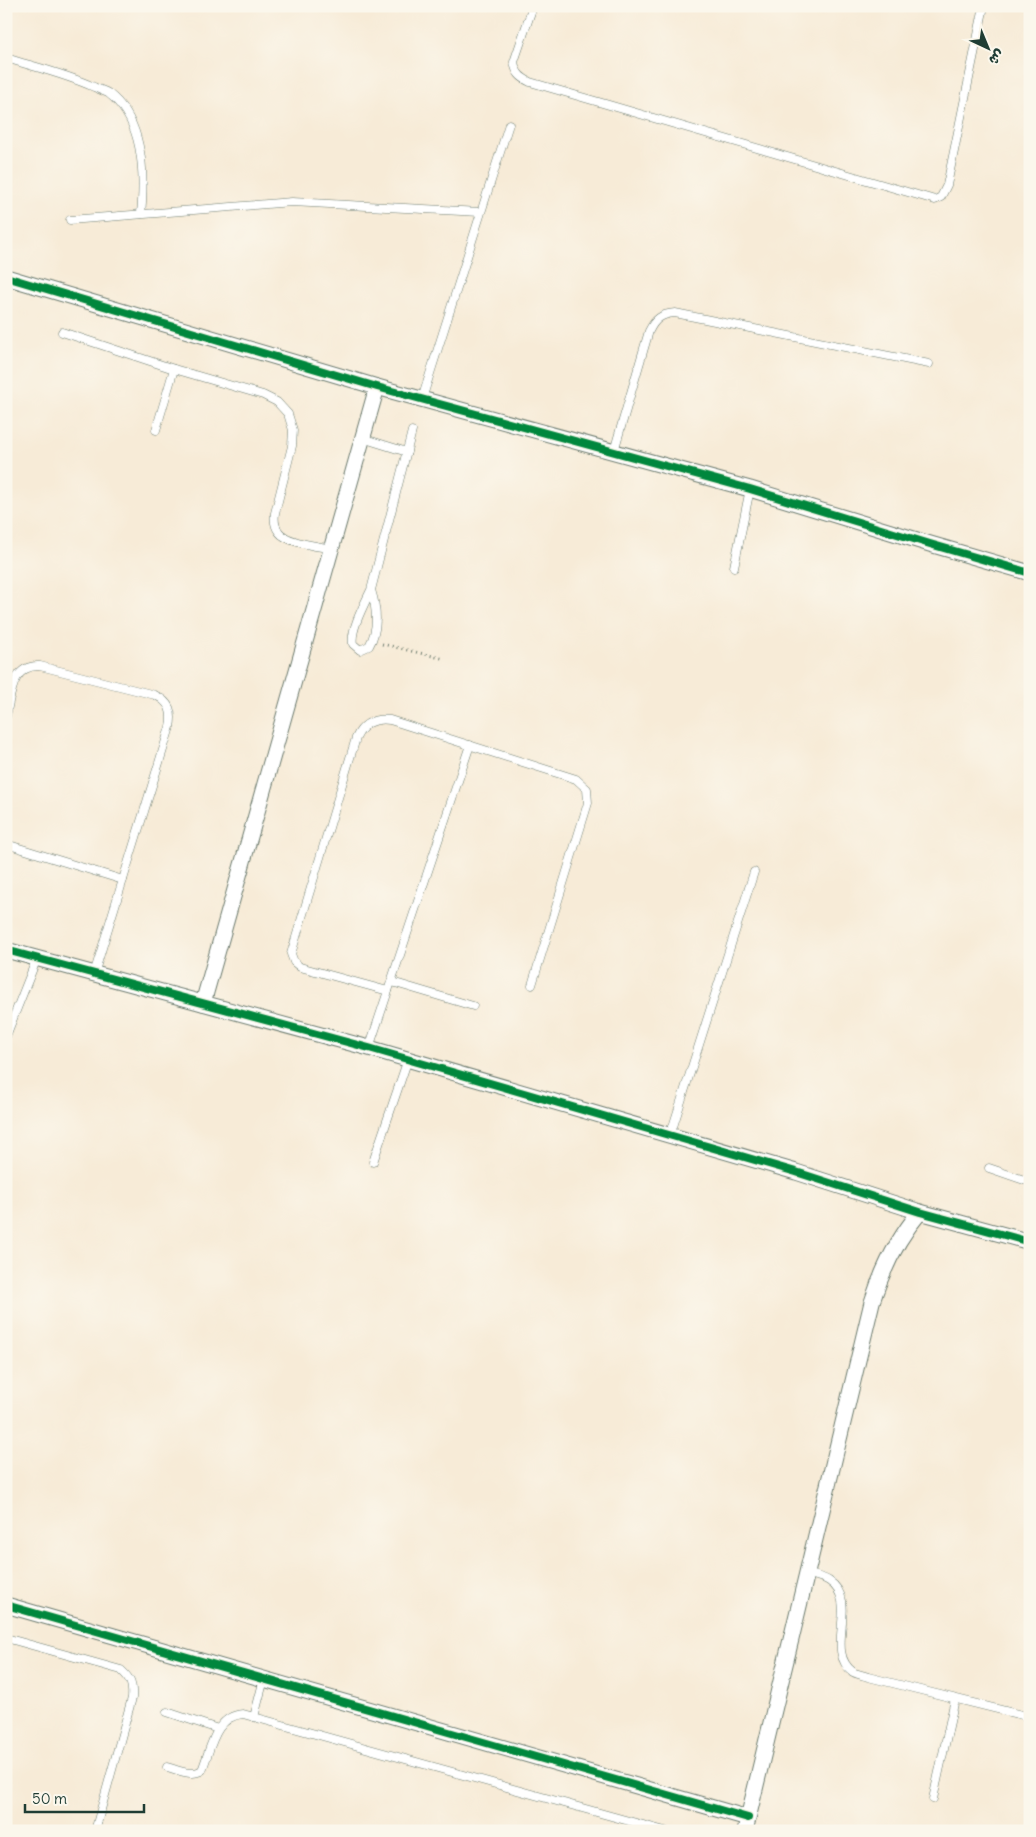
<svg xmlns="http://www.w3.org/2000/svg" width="1036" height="1837" font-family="Delius,'Playpen Sans Arabic',sans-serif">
<rect width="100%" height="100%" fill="#fbf7ec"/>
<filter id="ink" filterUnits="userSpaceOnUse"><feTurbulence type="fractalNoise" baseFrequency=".02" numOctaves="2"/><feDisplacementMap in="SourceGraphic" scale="10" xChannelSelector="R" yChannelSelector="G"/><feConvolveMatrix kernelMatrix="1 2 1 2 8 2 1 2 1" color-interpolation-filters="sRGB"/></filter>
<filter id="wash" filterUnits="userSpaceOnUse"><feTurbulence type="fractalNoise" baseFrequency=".0096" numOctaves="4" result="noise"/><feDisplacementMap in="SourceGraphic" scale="20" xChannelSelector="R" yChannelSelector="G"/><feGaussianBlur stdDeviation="1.12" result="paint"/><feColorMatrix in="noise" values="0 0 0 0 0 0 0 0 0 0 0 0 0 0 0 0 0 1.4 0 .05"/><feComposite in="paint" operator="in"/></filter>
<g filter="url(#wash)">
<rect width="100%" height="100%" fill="#f7ebd7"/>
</g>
<g filter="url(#ink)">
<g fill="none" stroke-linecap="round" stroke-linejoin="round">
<g stroke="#6b7a6d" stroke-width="9">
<g id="lane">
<path d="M533 6 514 62C516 73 520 77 530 82L935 200 941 197 947 185 984 6"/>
<path d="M6 58C35 67 66 74 94 87 98 89 104 91 108 93 144 120 145 174 141 214"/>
<path d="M70 220 292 202 480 212"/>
<path d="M62 332 174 369 263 395 277 402 288 414 293 430 292 446 275 513C274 520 274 526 279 532 287 543 318 546 332 549"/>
<path d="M422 399 509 124"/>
<path d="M156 430 174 369"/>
<path d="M362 438 407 452"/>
<path d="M614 451 649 331C655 319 661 314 675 313L929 364"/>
<path d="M734 567 750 489"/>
<path d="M371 590C377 609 379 629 369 646L360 650 353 644C350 630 365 603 371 590L412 431"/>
<path d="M6 716C11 695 12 664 40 666L155 695C170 702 173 712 170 727L94 974"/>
<path d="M6 844 123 880"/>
<path d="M392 982 473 1006"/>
<path d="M388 991 300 967 294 962 291 954 356 738C363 723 374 718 390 720L576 779 587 789 588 803 532 985"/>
<path d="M6 1036 37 958"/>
<path d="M369 1048 470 745"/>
<path d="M670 1136 754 872"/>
<path d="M373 1162 408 1059"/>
<path d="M989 1168 1030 1182"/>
<path d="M807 1573C814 1576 823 1577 829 1581 861 1602 823 1650 853 1672 856 1674 863 1675 868 1677L1030 1717"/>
<path d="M6 1638 121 1670C131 1679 133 1685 132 1698L95 1831"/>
<path d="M167 1712 218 1729"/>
<path d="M254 1717 264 1679"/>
<path d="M167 1767C178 1770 192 1777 202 1770 211 1748 215 1716 243 1714L665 1831"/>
<path d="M933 1799 955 1699"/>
</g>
</g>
<g stroke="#6b7a6d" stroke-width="17">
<g id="street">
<path d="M6 277 377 387 750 489 930 544 1030 573"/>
<path d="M6 950 369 1048 796 1172 920 1212 1030 1242"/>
<path d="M203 1003 377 387"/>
<path d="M6 1605 748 1818"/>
<path d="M745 1831 872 1302C883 1268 897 1239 920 1212"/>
</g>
</g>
<path stroke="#6b7a6d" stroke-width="3" stroke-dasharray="1 4" stroke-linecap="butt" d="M382 644 445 659"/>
<use href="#lane" stroke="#fff" stroke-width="8"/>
<use href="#street" stroke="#fff" stroke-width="15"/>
<g stroke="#fbf7ec" stroke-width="11">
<g id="cycleway">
<path d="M6 277 377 387 750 489 930 544 1030 573"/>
<path d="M6 950 369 1048 796 1172 920 1212 1030 1242"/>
<path d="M6 1605 748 1818"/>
</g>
</g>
<use href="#cycleway" stroke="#00873e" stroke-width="8"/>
</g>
</g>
<rect width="1036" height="1837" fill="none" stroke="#fbf7ec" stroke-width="25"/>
<g transform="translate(988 48) rotate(136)" stroke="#fbf7ec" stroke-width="4" paint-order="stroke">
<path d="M0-4L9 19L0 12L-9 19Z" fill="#1f3d34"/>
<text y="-8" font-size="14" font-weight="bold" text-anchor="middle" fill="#1f3d34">ش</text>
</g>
<path d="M25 1804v8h119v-8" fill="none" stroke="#1f3d34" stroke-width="2.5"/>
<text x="32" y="1804" font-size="15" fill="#1f3d34" stroke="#fbf7ec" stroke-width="4" paint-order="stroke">50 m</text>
</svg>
